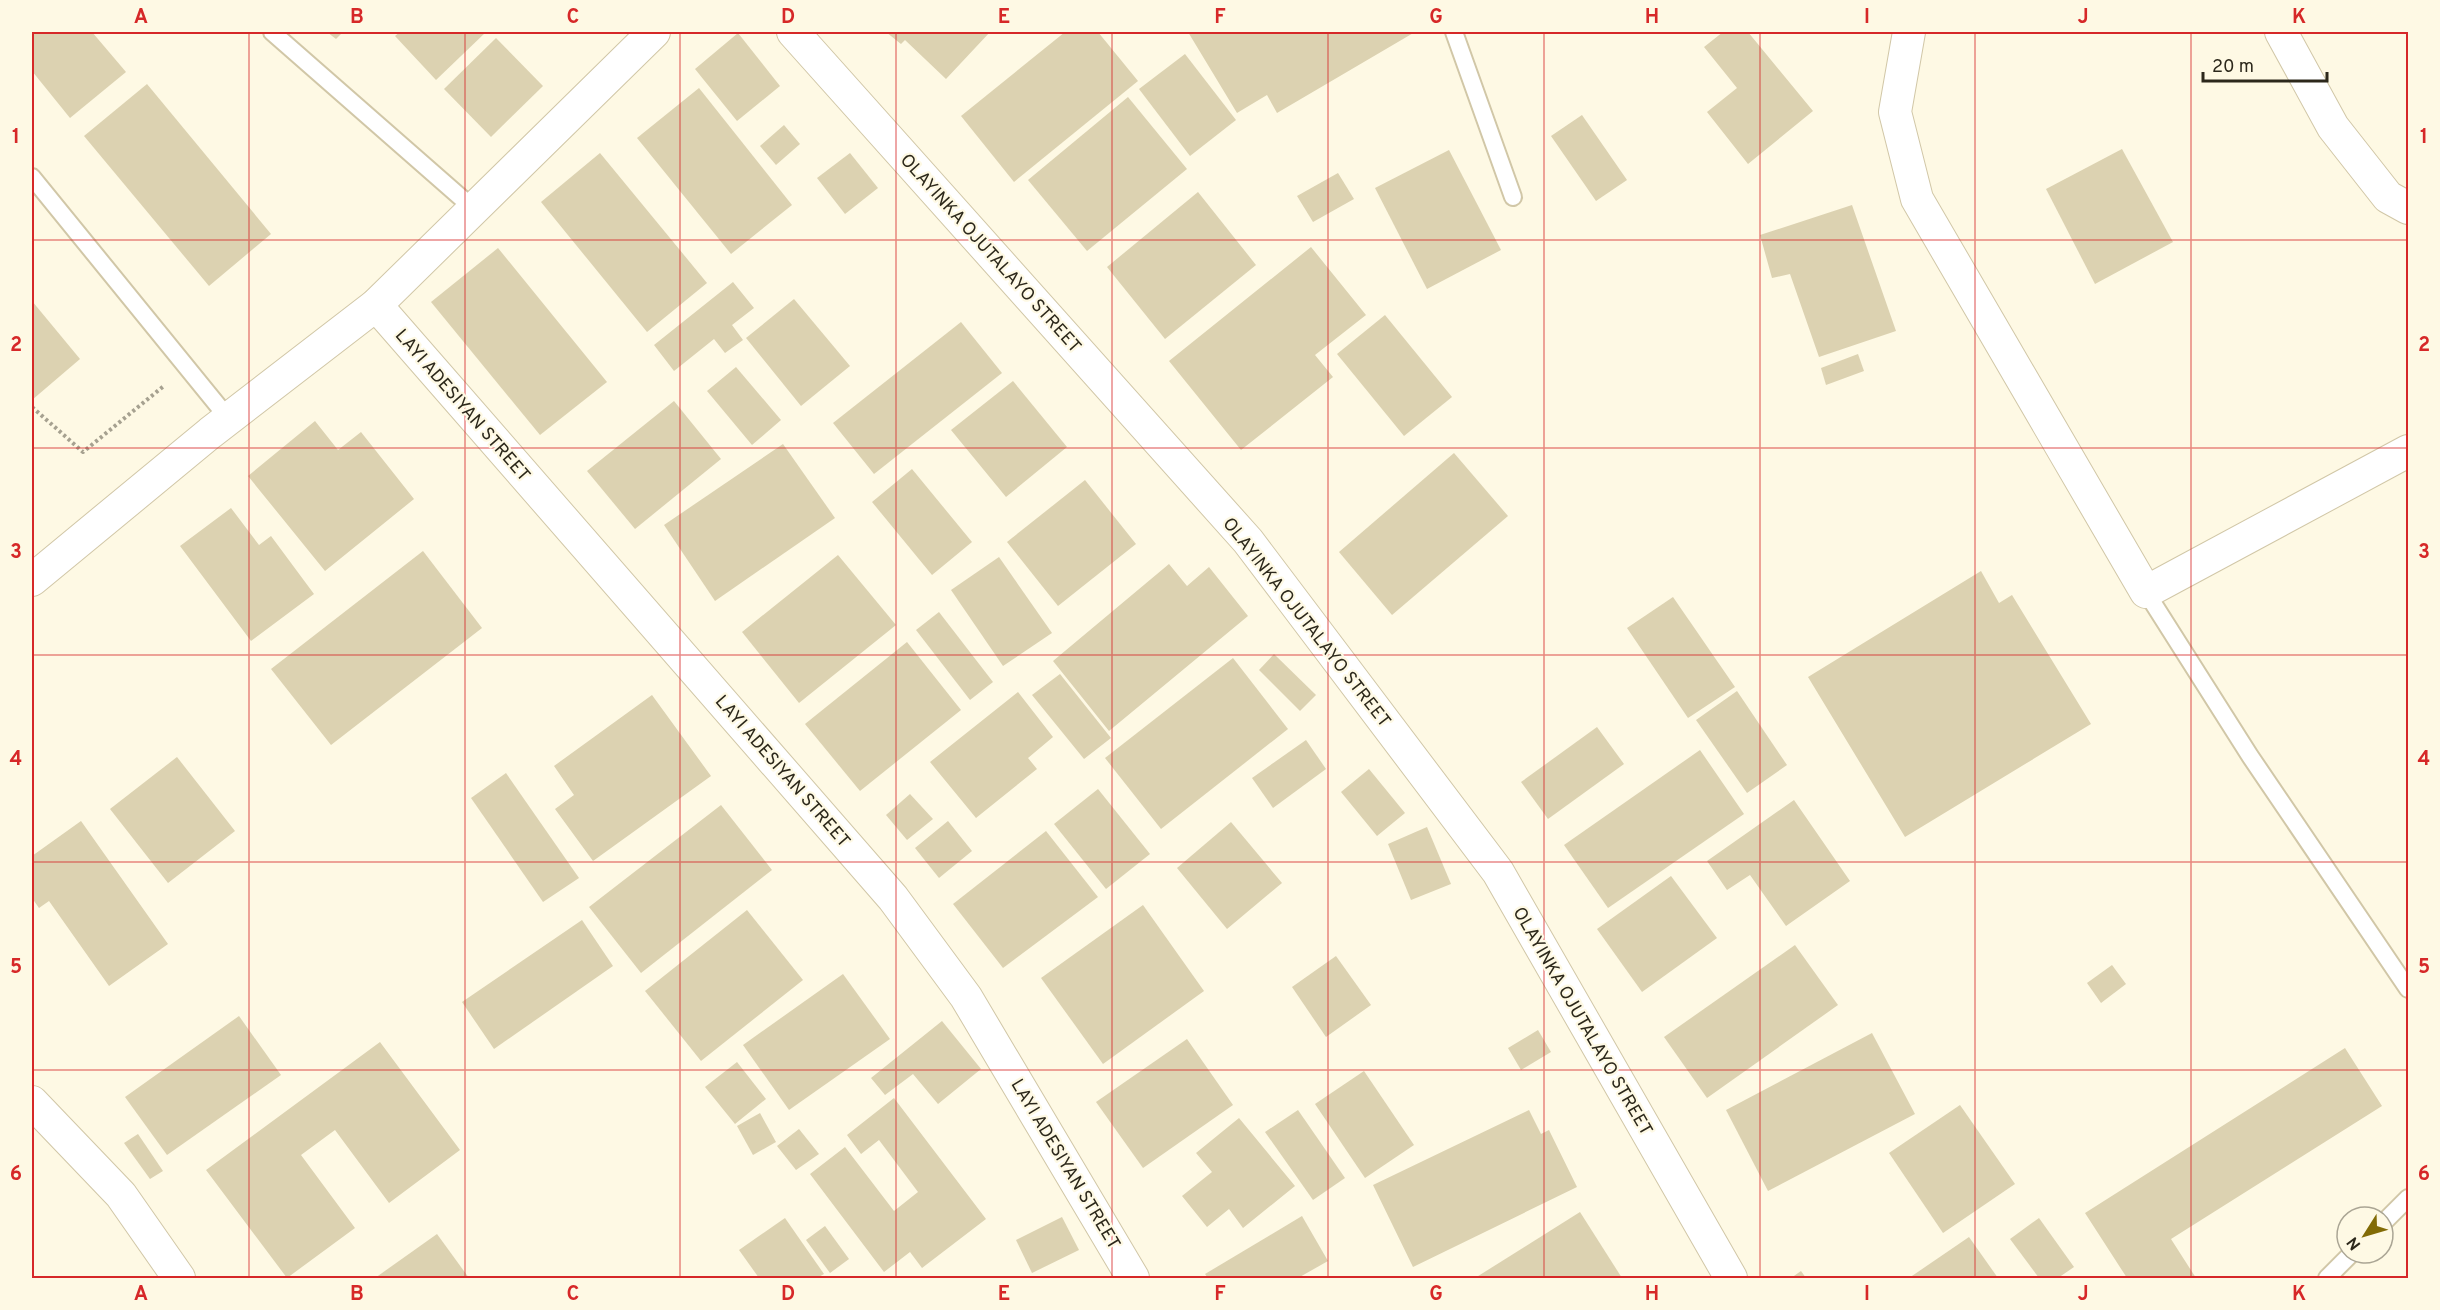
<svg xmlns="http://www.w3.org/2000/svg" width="2440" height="1310" font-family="Overpass,sans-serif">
<rect width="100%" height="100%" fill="#fef9e4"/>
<g fill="#dcd2b1">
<path d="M32 32H92L126 72 70 118 32 71Z"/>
<path d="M327 32H343L336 39Z"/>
<path d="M400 32H486L436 80 395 36Z"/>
<path d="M886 32H990L946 79 905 40 901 44Z"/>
<path d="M1065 32H1098L1138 81 1014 182 961 116Z"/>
<path d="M1188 32H1415L1277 113 1267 95 1237 113Z"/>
<path d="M1723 32H1748L1813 111 1748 164 1707 112 1737 88 1704 47Z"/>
<path d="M738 33 780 86 737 121 695 69Z"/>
<path d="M496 38 543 86 491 137 444 89Z"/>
<path d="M1185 54 1236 120 1190 156 1139 89Z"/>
<path d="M147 84 271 234 209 286 84 136Z"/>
<path d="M699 88 792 205 731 254 637 138Z"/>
<path d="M1128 97 1187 169 1087 251 1028 180Z"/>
<path d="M1582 115 1627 180 1596 201 1551 136Z"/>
<path d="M784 125 800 144 776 165 760 146Z"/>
<path d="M2122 149 2173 242 2095 284 2046 189Z"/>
<path d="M1449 150 1501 250 1427 289 1375 188Z"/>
<path d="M600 153 707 283 647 332 541 202Z"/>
<path d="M850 153 878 188 845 214 817 178Z"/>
<path d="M1338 173 1354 199 1313 222 1297 196Z"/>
<path d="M1198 192 1256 265 1165 339 1107 267Z"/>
<path d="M1852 205 1896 331 1819 357 1790 274 1772 278 1760 235Z"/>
<path d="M1311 247 1366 315 1315 355 1333 377 1241 450 1169 361Z"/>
<path d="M498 248 607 382 540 435 431 302Z"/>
<path d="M733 282 754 308 732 325 743 340 725 353 714 339 674 371 654 345Z"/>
<path d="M794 299 850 366 801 406 746 338Z"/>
<path d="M32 301 80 359 32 400Z"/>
<path d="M1385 315 1452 397 1404 436 1337 354Z"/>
<path d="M961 322 1002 373 874 474 833 423Z"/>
<path d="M1858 354 1864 371 1826 385 1821 368Z"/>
<path d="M736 367 781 420 752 445 707 391Z"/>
<path d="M1013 381 1067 447 1006 497 951 430Z"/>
<path d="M674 401 721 459 635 529 587 471Z"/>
<path d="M315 421 338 450 361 432 414 499 325 571 248 476Z"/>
<path d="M783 444 835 518 715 601 664 525Z"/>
<path d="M1454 453 1508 516 1392 615 1339 552Z"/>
<path d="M912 469 972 542 932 575 872 502Z"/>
<path d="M1085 480 1136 544 1058 606 1007 542Z"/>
<path d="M231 508 259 545 271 536 314 594 251 641 180 546Z"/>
<path d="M423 551 482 628 331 745 271 669Z"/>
<path d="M838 555 896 625 799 703 742 632Z"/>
<path d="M999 557 1052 633 1003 666 951 590Z"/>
<path d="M1169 564 1187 586 1209 567 1248 616 1109 731 1053 661Z"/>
<path d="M1981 571 1999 603 2012 595 2091 724 1905 837 1808 677Z"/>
<path d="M1673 597 1735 687 1688 718 1627 628Z"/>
<path d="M939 612 993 682 970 700 916 630Z"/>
<path d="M907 642 961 710 860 791 805 724Z"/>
<path d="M1274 654 1316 695 1300 711 1259 670Z"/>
<path d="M1233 658 1288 729 1161 829 1105 758Z"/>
<path d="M1060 674 1111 738 1084 759 1032 695Z"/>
<path d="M1737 691 1787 765 1747 793 1696 720Z"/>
<path d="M1018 692 1053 737 1028 758 1037 769 976 818 930 762Z"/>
<path d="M652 695 711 776 593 861 555 809 574 795 554 766Z"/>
<path d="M1597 727 1624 764 1548 819 1521 782Z"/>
<path d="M1306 740 1326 769 1273 808 1252 778Z"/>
<path d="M1700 750 1744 814 1608 908 1564 845Z"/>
<path d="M177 757 235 831 168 883 110 809Z"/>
<path d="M1369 769 1405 813 1377 836 1341 792Z"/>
<path d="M506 773 579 878 543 902 471 798Z"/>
<path d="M1098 789 1150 854 1106 889 1054 824Z"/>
<path d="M910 794 933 819 907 840 886 815Z"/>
<path d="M1794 800 1850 881 1786 926 1750 875 1727 890 1707 861Z"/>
<path d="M721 805 772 870 641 973 589 907Z"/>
<path d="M81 821 168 944 109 986 49 901 39 908 32 898V856Z"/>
<path d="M948 821 972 851 939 878 915 848Z"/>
<path d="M1231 822 1282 883 1227 929 1177 868Z"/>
<path d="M1427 827 1451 884 1411 900 1388 844Z"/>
<path d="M1046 831 1098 897 1003 968 953 904Z"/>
<path d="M1671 876 1717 938 1642 992 1597 929Z"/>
<path d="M1143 905 1204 991 1103 1064 1041 978Z"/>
<path d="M747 910 803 980 701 1061 645 991Z"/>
<path d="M582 920 613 966 494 1049 462 1002Z"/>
<path d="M1795 945 1838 1005 1707 1098 1664 1037Z"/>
<path d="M1336 956 1371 1005 1326 1037 1292 987Z"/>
<path d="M2112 965 2126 984 2101 1003 2087 983Z"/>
<path d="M843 974 890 1039 789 1110 743 1045Z"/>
<path d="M239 1016 281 1075 167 1155 125 1097Z"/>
<path d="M942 1021 981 1069 938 1104 913 1074 885 1095 871 1078Z"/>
<path d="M1538 1030 1551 1052 1521 1070 1508 1048Z"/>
<path d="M1872 1033 1915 1114 1768 1191 1726 1110Z"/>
<path d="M1187 1039 1233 1105 1143 1168 1096 1102Z"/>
<path d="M380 1042 460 1150 389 1203 335 1130 301 1155 355 1228 287 1278 206 1170Z"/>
<path d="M2345 1048 2382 1106 2171 1239 2196 1278H2127L2085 1213Z"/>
<path d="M737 1062 766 1099 735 1124 705 1087Z"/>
<path d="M1364 1071 1414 1145 1365 1178 1315 1104Z"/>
<path d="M894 1098 986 1219 922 1268 910 1252 884 1272 810 1174 845 1147 894 1211 918 1192 879 1140 861 1154 847 1135Z"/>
<path d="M1960 1105 2015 1184 1943 1233 1889 1153Z"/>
<path d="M1298 1110 1345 1178 1313 1200 1265 1132Z"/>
<path d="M1529 1110 1541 1134 1549 1130 1577 1187 1413 1267 1373 1185Z"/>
<path d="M760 1113 776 1142 753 1155 737 1126Z"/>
<path d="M1239 1118 1295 1186 1243 1228 1229 1209 1207 1227 1182 1196 1212 1172 1196 1153Z"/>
<path d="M799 1129 819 1154 796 1170 777 1146Z"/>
<path d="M138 1134 163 1171 150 1179 124 1143Z"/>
<path d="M1580 1212 1622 1278H1475Z"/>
<path d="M1302 1216 1328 1261 1298 1278H1208L1205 1274Z"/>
<path d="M1062 1217 1079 1250 1032 1273 1016 1240Z"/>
<path d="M785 1218 824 1274 817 1278H759L739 1250Z"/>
<path d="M2039 1218 2074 1267 2058 1278H2039L2010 1239Z"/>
<path d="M825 1226 849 1259 830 1273 806 1240Z"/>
<path d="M437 1234 469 1278H375Z"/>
<path d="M1969 1237 1998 1278H1909Z"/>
<path d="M1801 1271 1806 1278H1791Z"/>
</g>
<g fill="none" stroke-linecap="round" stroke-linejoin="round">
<g stroke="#d1c7a7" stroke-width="20">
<g id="lane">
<path d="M272 32 474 209"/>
<path d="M1454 32 1513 197"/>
<path d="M32 177 228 418"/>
<path d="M2146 592 2250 756 2408 989"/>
<path d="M2383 1223 2408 1198"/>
<path d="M2327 1278 2352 1253"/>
</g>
</g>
<g stroke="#d1c7a7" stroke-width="34">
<g id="street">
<path d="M793 32 1248 541 1498 872 1731 1278"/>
<path d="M1909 32 1895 112 1917 199 2146 592 2408 451"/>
<path d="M2281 32 2333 127 2388 197 2408 208"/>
<path d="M376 305 893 898 966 997 1133 1278"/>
<path d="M32 580 210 433 376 305 654 32"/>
<path d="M32 1102 121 1195 179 1278"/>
</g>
</g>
<path stroke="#a6a190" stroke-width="4" stroke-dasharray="3 3" stroke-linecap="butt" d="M32 407 83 452 165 385"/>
<use href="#lane" stroke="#fff" stroke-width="16"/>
<use href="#street" stroke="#fff" stroke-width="32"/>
</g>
<path fill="none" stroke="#d62828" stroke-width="1.5" stroke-opacity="0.55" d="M249 32V1278M465 32V1278M680 32V1278M896 32V1278M1112 32V1278M1328 32V1278M1544 32V1278M1760 32V1278M1975 32V1278M2191 32V1278M32 240H2408M32 448H2408M32 655H2408M32 862H2408M32 1070H2408"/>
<g text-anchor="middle" stroke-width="4.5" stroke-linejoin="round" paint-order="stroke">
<g font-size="18" fill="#2c281b" stroke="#fef9e4">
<text transform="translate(991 253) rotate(48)" y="6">OLAYINKA OJUTALAYO STREET</text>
<text transform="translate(463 405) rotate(49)" y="6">LAYI ADESIYAN STREET</text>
<text transform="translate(1307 622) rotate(52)" y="6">OLAYINKA OJUTALAYO STREET</text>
<text transform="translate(783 771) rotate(49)" y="6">LAYI ADESIYAN STREET</text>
<text transform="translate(1583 1021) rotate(60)" y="6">OLAYINKA OJUTALAYO STREET</text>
<text transform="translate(1066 1164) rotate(59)" y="6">LAYI ADESIYAN STREET</text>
</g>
</g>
<rect width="2440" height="1310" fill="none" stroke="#fef9e4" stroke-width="66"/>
<g transform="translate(2365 1235) rotate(233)"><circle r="28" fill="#fef9e4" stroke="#aaa594" stroke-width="1.5"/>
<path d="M0-4.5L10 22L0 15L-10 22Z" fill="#826b06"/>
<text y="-9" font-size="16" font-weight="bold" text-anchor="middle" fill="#2c281b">N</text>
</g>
<path d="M2203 72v9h124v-9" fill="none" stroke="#2c281b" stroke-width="3"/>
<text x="2212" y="72" font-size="18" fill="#2c281b" stroke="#fef9e4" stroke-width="4.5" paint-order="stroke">20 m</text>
<rect x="33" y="33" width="2374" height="1244" fill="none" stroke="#d62828" stroke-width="2"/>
<g font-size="20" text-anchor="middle" font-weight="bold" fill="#d62828">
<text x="141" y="23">A</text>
<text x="357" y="23">B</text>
<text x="573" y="23">C</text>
<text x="788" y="23">D</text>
<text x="1004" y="23">E</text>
<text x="1220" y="23">F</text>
<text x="1436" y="23">G</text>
<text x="1652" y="23">H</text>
<text x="1867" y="23">I</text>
<text x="2083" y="23">J</text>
<text x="2299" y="23">K</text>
<text x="16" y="143">1</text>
<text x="2424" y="143">1</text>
<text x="16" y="351">2</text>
<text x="2424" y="351">2</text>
<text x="16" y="558">3</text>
<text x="2424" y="558">3</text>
<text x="16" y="765">4</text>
<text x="2424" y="765">4</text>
<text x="16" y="973">5</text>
<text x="2424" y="973">5</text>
<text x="16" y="1180">6</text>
<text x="2424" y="1180">6</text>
<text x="141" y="1300">A</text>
<text x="357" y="1300">B</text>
<text x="573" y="1300">C</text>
<text x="788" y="1300">D</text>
<text x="1004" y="1300">E</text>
<text x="1220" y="1300">F</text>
<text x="1436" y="1300">G</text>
<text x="1652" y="1300">H</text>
<text x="1867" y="1300">I</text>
<text x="2083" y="1300">J</text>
<text x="2299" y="1300">K</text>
</g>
</svg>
